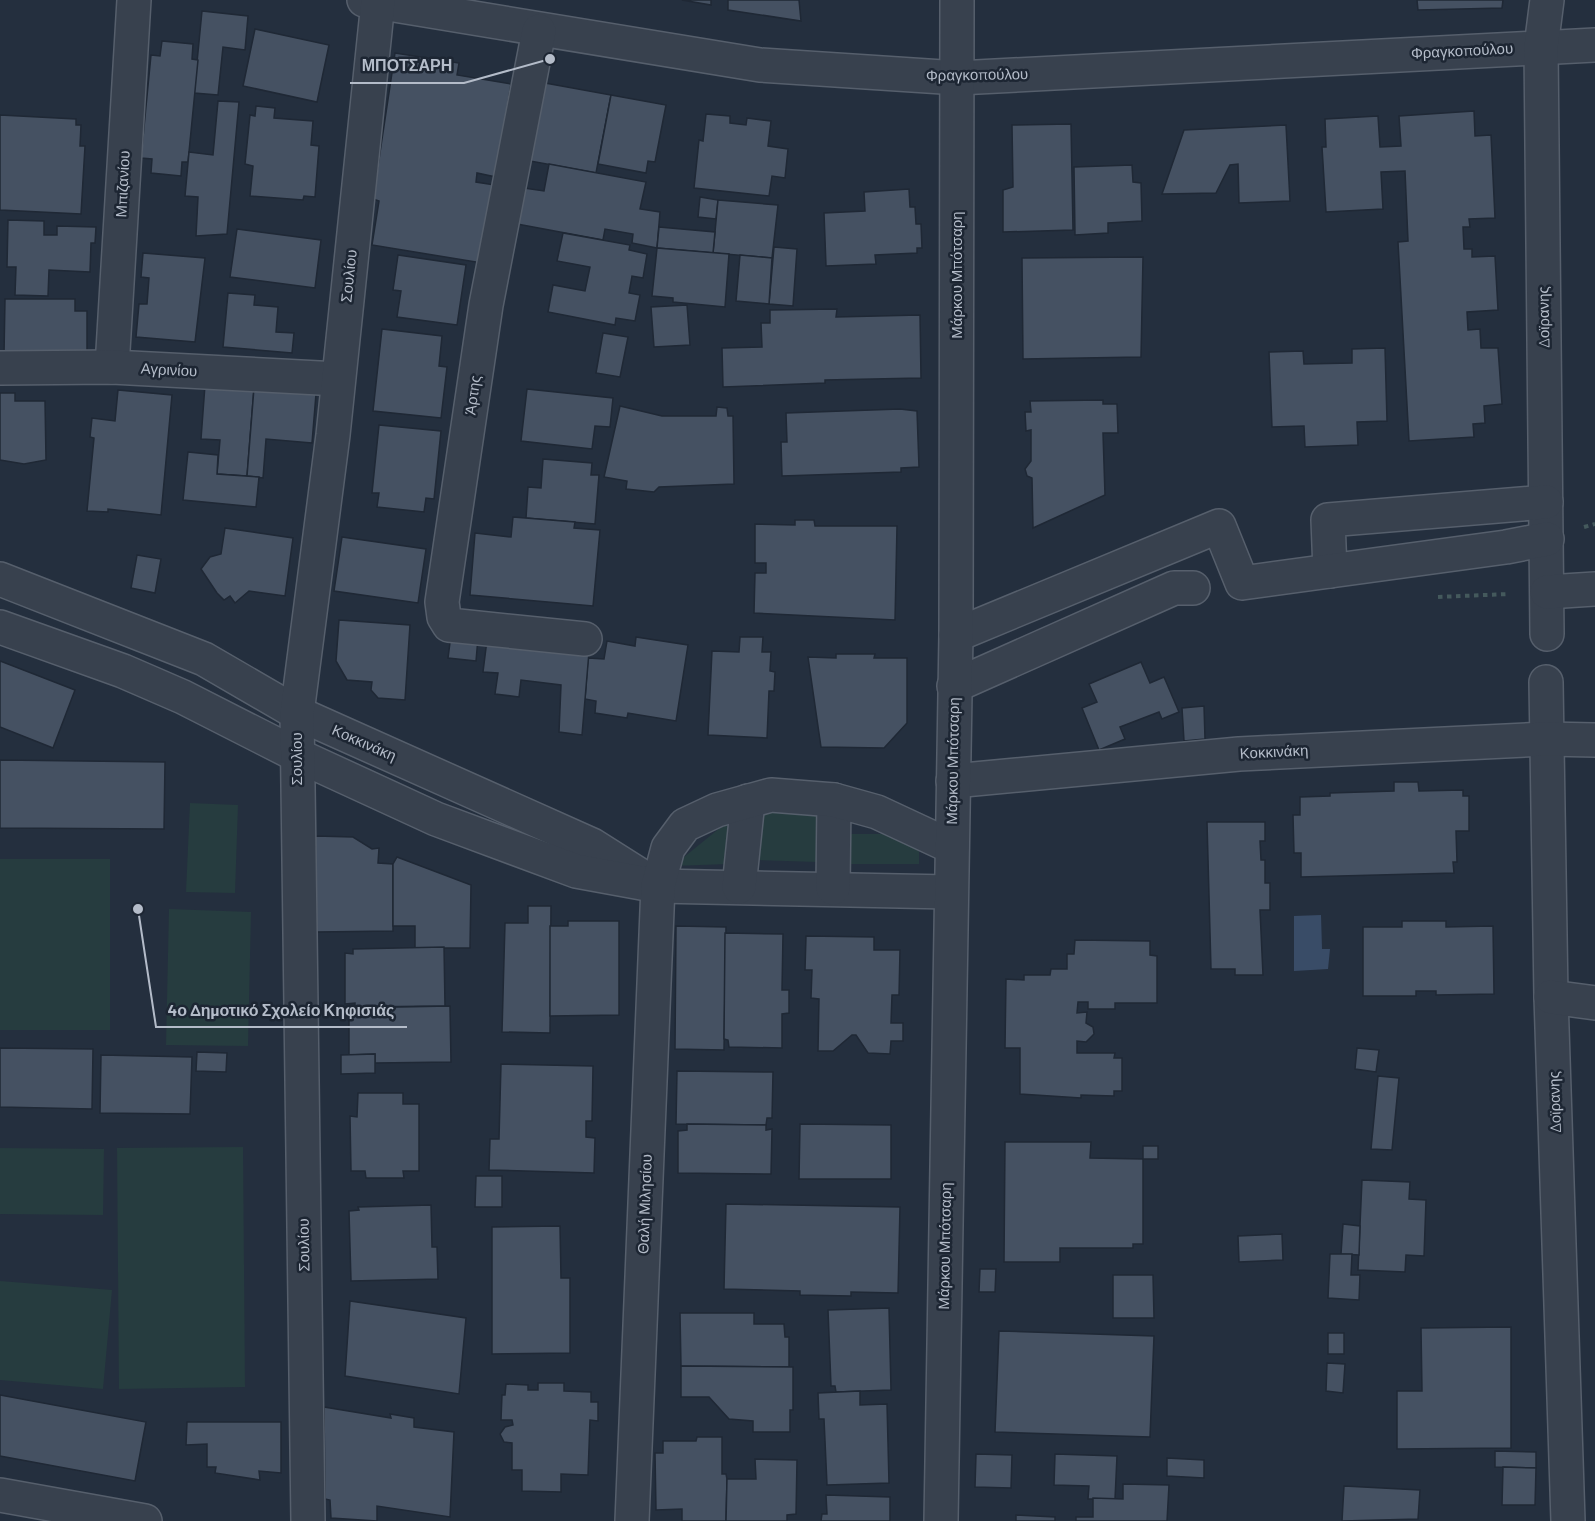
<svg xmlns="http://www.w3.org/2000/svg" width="1595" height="1521" font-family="Barlow,sans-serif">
<rect width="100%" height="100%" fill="#242f3e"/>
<g fill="#263c3f">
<path d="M190 803 238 805 235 893 186 892Z"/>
<path d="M758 812 820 813 818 862 757 860Z"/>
<path d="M731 819 728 864 673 866Z"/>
<rect x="845" y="834" width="74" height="30"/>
<rect x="0" y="859" width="110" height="171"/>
<path d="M169 909 251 912 248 1046 166 1045Z"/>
<path d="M243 1147 245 1387 119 1389 117 1148Z"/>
<path d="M0 1148 104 1149 103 1215 0 1214Z"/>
<path d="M0 1281 112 1290 103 1389 0 1380Z"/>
</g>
<path fill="#394c67" d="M1321 915 1322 949H1330L1328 969 1294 971V916Z"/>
<g fill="#455162" stroke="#1f2835" stroke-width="1.5">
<path d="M682 0H711V5Z"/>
<path d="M728 0H799L801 21 728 10Z"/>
<path d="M1417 0H1503L1502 8 1418 10Z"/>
<path d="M202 11 248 16 245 50 223 47 218 95 194 93Z"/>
<path d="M255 29 329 45 317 102 243 86Z"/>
<path d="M162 41 193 44 192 59 198 60 188 162H182L181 176 151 173 152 159 141 158 151 55 160 56Z"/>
<path d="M395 53 459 63 457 75 511 84 496 177 477 173 476 182 495 185 482 263 372 245 379 201 373 199Z"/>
<path d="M545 83 611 95 596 173 530 161Z"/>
<path d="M611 95 666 105 655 162 648 161 646 173 598 164Z"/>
<path d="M218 101 239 102 227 234 196 236 198 197 185 196 189 152 213 155Z"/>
<path d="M256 106 275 108 274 118 313 121 311 145 319 146 315 197 304 196 303 200 250 196 253 166 245 164 250 115 255 116Z"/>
<path d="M1474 111 1475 136 1491 135 1495 218 1469 219 1470 227H1463L1464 249H1472V257L1495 256 1498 310 1467 312 1468 330 1480 329 1481 348H1498L1502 404 1484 406 1485 423 1473 424 1474 437 1409 441 1398 242 1408 241 1405 171 1381 172 1383 209 1326 212 1322 147H1326L1325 119 1378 116 1380 147 1401 146 1399 116Z"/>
<path d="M706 114 730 116V123L746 125 747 118 771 121 768 146 788 149 785 178 772 176 769 196 694 188 699 140 703 141Z"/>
<path d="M0 115 76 119V125H81L80 146H85L81 214 0 210Z"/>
<path d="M1071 124 1073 230 1003 232V190L1013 187 1012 125Z"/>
<path d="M1286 125 1290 201 1239 203 1238 164 1230 165 1216 193 1162 194 1184 130Z"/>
<path d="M549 164 646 182 640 209 660 212 657 248 632 243 633 234 605 229 603 240 517 224 524 188 544 191Z"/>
<path d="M1132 165 1133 182 1141 183 1142 221 1108 223V233L1075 235 1074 167Z"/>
<path d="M909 189 910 207H915L916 224H921L922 248H917V253L875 255 876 264 826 266 824 213 865 211 864 192Z"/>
<path d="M700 197 718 200 716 219 698 217Z"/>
<path d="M718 200 778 205 772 258 713 253Z"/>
<path d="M8 220 44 221V235H57V226L96 227 95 243H91L90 272 49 270 48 296 15 295 16 267H7Z"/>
<path d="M659 227 715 232 713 253 657 248Z"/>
<path d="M237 229 321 240 315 288 230 277Z"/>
<path d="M563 233 630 245 629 250 647 254 643 278 632 276 629 293 640 295 635 321 616 318 615 325 548 312 553 285 585 291 590 267 557 261Z"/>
<path d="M774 247 797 249 793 306 769 304Z"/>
<path d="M657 248 729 254 725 307 673 302V298L652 296Z"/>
<path d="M143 253 205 258 195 342 136 337 139 304H147L149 278 141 277Z"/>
<path d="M398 255 466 265 457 325 397 317 401 291 393 290Z"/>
<path d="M740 255 772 258 769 304 736 301Z"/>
<path d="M1143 257 1141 357 1023 359 1022 258Z"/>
<path d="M228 293 255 295 254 305 278 307 276 332 294 333 292 353 223 347Z"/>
<path d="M5 299H75V311H87V355H4Z"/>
<path d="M687 305 690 345 654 347 651 307Z"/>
<path d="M837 309 836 317 920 315 921 378 825 380V383L723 387 722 348 762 347 761 323H770V310Z"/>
<path d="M382 329 442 336 439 366 447 367 441 418 373 411Z"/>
<path d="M603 333 628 337 620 377 596 373Z"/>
<path d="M1385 348 1387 421 1357 422 1358 445 1305 447 1304 426 1272 427 1269 352 1303 351 1304 364 1352 363V349Z"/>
<path d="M205 385 254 388 247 476 217 474 220 440 201 439Z"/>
<path d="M254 388 316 394 312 443 266 439 263 478 247 476Z"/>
<path d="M527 389 613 398 610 427 595 426 592 449 521 441Z"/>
<path d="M118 390 172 395 161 515 108 509V512L87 511 94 438 90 437 92 418 115 421Z"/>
<path d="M0 393H15V401H45L46 460 24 464 0 460Z"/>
<path d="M1103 400V404H1117L1118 433H1103L1105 495 1033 528 1032 478 1027 476 1025 469 1031 461V430L1026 431 1025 412H1031L1030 401Z"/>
<path d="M620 406 662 416H716L717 407 727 408 728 416H733L734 484 659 487 654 492 626 489 627 481 604 477Z"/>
<path d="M900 409 917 411 919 467 901 468V472L782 476 781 442H787L786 413Z"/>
<path d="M379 425 441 431 434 499 426 498 424 512 377 507 379 493H372Z"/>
<path d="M188 452 218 455 217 474 259 477 256 507 183 500Z"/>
<path d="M543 459 592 463 591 475H599L595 524 526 518 528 487 541 488Z"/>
<path d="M513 517 575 522 574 528 600 530 593 606 470 595 475 533 511 537Z"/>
<path d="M795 520H814L815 526H897L895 620 754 613 755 573H766V563H755V524L795 525Z"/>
<path d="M225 528 293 538 285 596 249 591 235 603 230 596 224 600 217 593 201 569 210 557 221 554Z"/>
<path d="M342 537 426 549 418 603 334 591Z"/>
<path d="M137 555 161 559 155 593 131 588Z"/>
<path d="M339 620 410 625 405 700 378 698 371 690 372 682 347 680 336 661Z"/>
<path d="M451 635 478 638 476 661 448 658Z"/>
<path d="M636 637 688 645 676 721 628 713 627 718 595 713 596 701 585 699 588 658 604 659 607 641 635 646Z"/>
<path d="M740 637H763L762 652H771L770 671 775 672 774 691H769L767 738 708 735 712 651 739 652Z"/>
<path d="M487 640 589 652 582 735 559 732 561 685 521 680 519 697 495 694 498 673 483 672Z"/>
<path d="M836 654H875L874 658H907V723L884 748 821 747 808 657 836 658Z"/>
<path d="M0 661 75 690 53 748 0 727Z"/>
<path d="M1141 662 1150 683 1164 677 1179 712 1162 719 1159 712 1120 727 1125 739 1099 750 1082 708 1097 702 1089 684Z"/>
<path d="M1204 706 1205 739 1184 741 1182 708Z"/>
<path d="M0 760 165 762 164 829 0 828Z"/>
<path d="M1394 782H1418L1419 791 1463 790V796H1469V831H1456L1457 862H1453L1454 873 1301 877V853H1294L1293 815H1300V797L1330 796V793L1394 791Z"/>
<path d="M1207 822H1265V841H1260L1261 860H1265V883H1270V910H1260L1263 975H1235V969H1211Z"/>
<path d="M315 836 353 837 372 849 379 848 378 863 393 864V931L316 932Z"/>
<path d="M397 857 471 885 470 948H415V926H393V864Z"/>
<path d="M528 906H551L550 1033 502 1032 505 923H528Z"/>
<path d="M568 921H619V1015L550 1016V926H568Z"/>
<path d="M1402 921H1446V927L1493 926 1494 994 1436 995V991H1416V996H1363V927H1402Z"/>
<path d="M676 926 726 927 724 1050 675 1049Z"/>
<path d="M725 933 783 934 782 990H789V1013L782 1014V1048L729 1047 728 1040 724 1039Z"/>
<path d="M806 936 874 937V950H900L899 995H892L891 1023H903V1041H891L890 1054 868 1053 856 1035H852L833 1051H818L819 999 811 998 812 970H805Z"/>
<path d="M1075 940 1150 941V955L1157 956V1003H1115V1009H1088V1002H1078L1077 1013 1087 1012 1086 1023 1093 1027 1094 1034 1086 1042 1077 1041V1053H1115L1114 1058H1122V1091H1114V1096L1081 1095V1098L1020 1094V1048H1005L1006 979 1024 980V975H1050L1051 969H1067V954H1074Z"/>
<path d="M444 947 445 1006 355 1007V1003L345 1004V953L353 954V949Z"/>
<path d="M450 1006 451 1062 375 1063V1054L349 1055V1008Z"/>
<path d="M0 1048 93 1049 92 1109 0 1107Z"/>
<path d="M1357 1048 1379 1050 1376 1072 1355 1069Z"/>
<path d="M197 1052 227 1053 226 1072 196 1071Z"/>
<path d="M375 1054V1073L341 1074V1055Z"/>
<path d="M101 1055 192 1057 190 1114 100 1113Z"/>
<path d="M501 1064 593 1066 592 1121H586V1137L595 1138 594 1173 489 1170 490 1139H499Z"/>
<path d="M677 1071 773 1072 772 1118H767L766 1125 676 1124Z"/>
<path d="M1378 1076 1399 1078 1392 1150 1371 1149Z"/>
<path d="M358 1093H403V1104H419V1171H403L404 1178H366L365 1171H351L350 1116 357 1117Z"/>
<path d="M687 1124 766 1125V1130L772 1129 771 1174 678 1173V1131L687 1130Z"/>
<path d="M800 1124 891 1125V1179H799Z"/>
<path d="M1005 1142H1091L1090 1158 1143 1159V1244H1133V1248H1060V1262H1004Z"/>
<rect x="1143" y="1146" width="15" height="13"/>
<path d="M476 1176H502V1207H475Z"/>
<path d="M1362 1180 1410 1182 1409 1199 1426 1200 1424 1256 1406 1255 1405 1272 1358 1270Z"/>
<path d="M726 1204 900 1207 898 1293 851 1292V1296L800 1295V1291L724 1289Z"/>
<path d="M431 1205 432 1247H437L438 1279 351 1281 349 1211 359 1210 358 1207Z"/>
<path d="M1343 1224 1360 1226 1359 1255 1341 1254Z"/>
<path d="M560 1226 561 1278H570V1353L492 1354V1227Z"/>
<path d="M1282 1234 1283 1260 1239 1262 1238 1236Z"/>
<path d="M1330 1254H1352L1351 1275H1360L1359 1300 1328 1298Z"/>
<path d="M980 1269H996L995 1292H979Z"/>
<path d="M1113 1275H1153L1154 1318H1113Z"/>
<path d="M350 1301 466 1318 459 1394 345 1376Z"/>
<path d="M889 1308 891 1390 836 1392 835 1386H831L828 1310Z"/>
<path d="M680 1313H754V1324H784L785 1337H789V1367L681 1366Z"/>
<path d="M1511 1327V1448L1397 1449V1391H1422L1421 1328Z"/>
<path d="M999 1331 1154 1336 1150 1437 995 1432Z"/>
<rect x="1328" y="1333" width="16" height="21"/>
<path d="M1327 1363 1345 1364 1343 1393 1326 1391Z"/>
<path d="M681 1366 793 1367V1410H790V1432H753V1421L729 1419 709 1397H681Z"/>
<path d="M538 1383H564V1391L591 1392V1402H598V1421L590 1420 588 1475 561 1474V1492L522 1491V1470H512V1443L504 1442 500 1434 505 1427 513 1425 512 1420H501L502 1395H505L506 1384 528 1385V1390H538Z"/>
<path d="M860 1391V1405L887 1404 889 1483 827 1485 824 1419H819L818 1393Z"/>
<path d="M0 1395 146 1422 135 1481 0 1456Z"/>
<path d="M324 1407 391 1418 390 1414 414 1418V1427L454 1432 450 1517 377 1506V1521L331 1518 330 1500 325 1499Z"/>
<path d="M187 1422H281V1473L259 1471 260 1480 215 1473 216 1467H207V1444L186 1445Z"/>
<path d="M697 1437H722V1474H726L727 1479 726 1521H682V1509L656 1510 655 1453H663V1441H696Z"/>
<path d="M1495 1451 1536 1452V1468L1495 1467Z"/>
<path d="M976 1454 1012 1455 1011 1488 975 1487Z"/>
<path d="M1055 1454 1117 1456 1115 1499H1088L1089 1486 1054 1485Z"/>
<path d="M1167 1458 1204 1460V1478L1167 1476Z"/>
<path d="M755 1459 797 1460 796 1514 787 1515V1521H726L727 1479H756Z"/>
<path d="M1503 1467 1536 1468 1535 1505H1502Z"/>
<path d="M1123 1484 1169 1485 1167 1521H1076V1517H1093V1498L1123 1499Z"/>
<path d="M1344 1486 1420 1490 1418 1519 1342 1521Z"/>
<path d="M826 1495 890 1497V1521H821L822 1514H827Z"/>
<path d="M1016 1515 1055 1517V1521H1016Z"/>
</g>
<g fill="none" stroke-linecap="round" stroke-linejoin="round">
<g stroke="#565f6c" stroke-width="36">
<g id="minor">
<path d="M364 0 760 65 958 78 1595 45"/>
<path d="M1547 0 1541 47 1547 634"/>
<path d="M539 31 486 305 442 602 444 617 449 625 585 639"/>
<path d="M112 367 134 0"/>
<path d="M0 368 112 367 338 379"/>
<path d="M1330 571 1328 520 1546 502"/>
<path d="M0 579 204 659 297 713 592 845 641 876"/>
<path d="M1547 592 1595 589"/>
<path d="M0 627 123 671 183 697 297 755 436 819 576 871 658 886 950 892"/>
<path d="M956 635 1219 526 1242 583 1506 547 1547 539"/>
<path d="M1546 682 1551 997 1568 1521"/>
<path d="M954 686 1174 588H1193"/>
<path d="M953 781 1239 754 1546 739 1595 740"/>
<path d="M739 887 748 801"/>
<path d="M833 888 834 800"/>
<path d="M1551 997 1595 1003"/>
<path d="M0 1495 145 1521"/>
<path d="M308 1521 297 713 333 435 378 2"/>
<path d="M632 1521 658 886 668 848 685 825 717 810 771 795 834 800 877 812 952 847"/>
<path d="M941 1521 956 635 957 0"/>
</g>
</g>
<g stroke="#44595c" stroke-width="4" stroke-dasharray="4.5 4.5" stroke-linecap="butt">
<path d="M1584 527 1595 524"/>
<path d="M1438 597 1509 594"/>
</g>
<use href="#minor" stroke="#38414e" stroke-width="33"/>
</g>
<g text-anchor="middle" stroke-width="5" stroke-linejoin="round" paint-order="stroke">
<g font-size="15" fill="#b4bcc9" stroke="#1d2633">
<text transform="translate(1462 51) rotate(-3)" y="5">Φραγκοπούλου</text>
<text transform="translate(977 75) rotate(-1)" y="5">Φραγκοπούλου</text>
<text transform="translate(123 184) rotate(-87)" y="5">Μπιζανίου</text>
<text transform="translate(957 275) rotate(-90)" y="5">Μάρκου Μπότσαρη</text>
<text transform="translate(349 276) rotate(-84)" y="5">Σουλίου</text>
<text transform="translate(1544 317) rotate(-91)" y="5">Δοϊρανης</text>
<text transform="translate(169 370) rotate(3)" y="5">Αγρινίου</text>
<text transform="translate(473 395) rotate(-82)" y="5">Άρτης</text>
<text transform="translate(364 743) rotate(24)" y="5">Κοκκινάκη</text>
<text transform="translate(1274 752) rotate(-3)" y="5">Κοκκινάκη</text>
<text transform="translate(297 759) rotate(-90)" y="5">Σουλίου</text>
<text transform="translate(953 761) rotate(-89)" y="5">Μάρκου Μπότσαρη</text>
<text transform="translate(1555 1102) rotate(-92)" y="5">Δοϊρανης</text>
<text transform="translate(645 1204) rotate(-88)" y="5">Θαλή Μιλησίου</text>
<text transform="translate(304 1245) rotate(-91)" y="5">Σουλίου</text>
<text transform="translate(945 1246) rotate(-89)" y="5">Μάρκου Μπότσαρη</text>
</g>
</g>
<path fill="none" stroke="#b4bcc9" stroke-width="2" d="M550 59L464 83H350M138 909L156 1027H407"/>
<g fill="#b4bcc9" stroke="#1d2633" stroke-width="2">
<circle cx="550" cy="59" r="6"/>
<circle cx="138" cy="909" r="6"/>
</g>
<g font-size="16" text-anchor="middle" font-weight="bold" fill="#b4bcc9" stroke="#1d2633" stroke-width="5" stroke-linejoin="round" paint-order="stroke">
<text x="407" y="71">ΜΠΟΤΣΑΡΗ</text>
<text x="281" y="1016">4ο Δημοτικό Σχολείο Κηφισιάς</text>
</g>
</svg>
